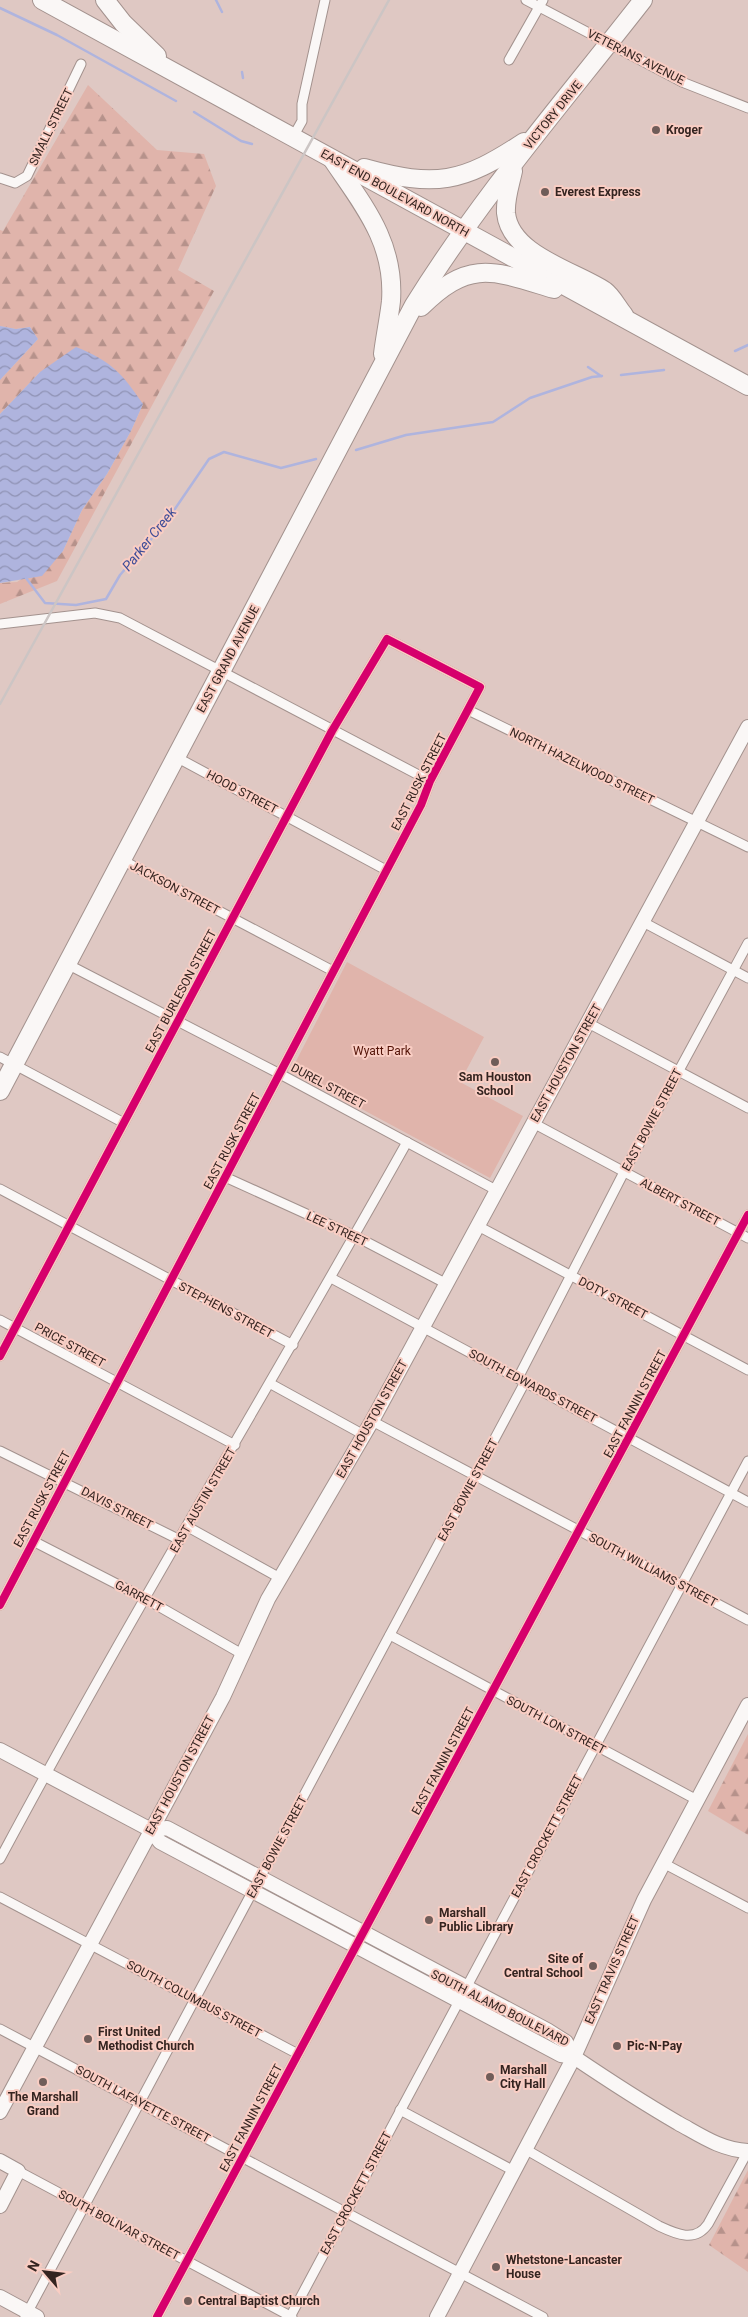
<svg xmlns="http://www.w3.org/2000/svg" width="748" height="2317" font-family="Roboto,sans-serif">
<defs>
<pattern id="forest-firs" width="22" height="20" patternUnits="userSpaceOnUse" patternTransform="scale(1.25)"><rect width="22" height="20" fill="#e0b4ab"/><path d="M5 1l3.5 6h-7zM16 11l3.5 6h-7z" fill="#b6928b"/></pattern>
<pattern id="water-waves" width="16" height="10" patternUnits="userSpaceOnUse" patternTransform="scale(1.25)"><rect width="16" height="10" fill="#afb4de"/><path d="M0 5q4-4 8 0t8 0" fill="none" stroke="#8f92b4"/></pattern>
</defs>
<rect width="100%" height="100%" fill="#dfc8c3"/>
<path fill="#e0b4ab" d="M347 962 484 1037 460 1082 523 1116 490 1178 291 1071Z"/>
<g fill="url(#forest-firs)">
<path d="M88 85 157 150 204 154 216 186 178 270 214 291 57 581 0 604V583L17 582 63 551 82 510 107 474 131 431 143 404 40 372 0 414V380L38 339 30 327 16 329 0 326V230L3 231Z"/>
<path d="M748 1734V1835L708 1811Z"/>
<path d="M748 2170V2272L709 2245Z"/>
</g>
<g fill="url(#water-waves)">
<path d="M0 326 16 329 30 327 38 339 0 380Z"/>
<path d="M76 347C111 361 122 373 143 404L131 431 107 474 82 510 63 551 42 576 0 583V414L40 372Z"/>
</g>
<g fill="none" stroke-linecap="round" stroke-linejoin="round">
<g stroke="#afb4de" stroke-width="2.5">
<path d="M216 0 222 12"/>
<path d="M0 8 57 35 176 101"/>
<path d="M242 72 243 78"/>
<path d="M194 112 241 141 252 144"/>
<path d="M735 351 748 345"/>
<path d="M588 367 601 376"/>
<path d="M621 375 664 370"/>
<path d="M356 450 406 435 493 422 530 398 592 377 602 376"/>
<path d="M26 578 45 603 76 605 106 599 120 575 166 522 209 459 224 452 281 468 316 459"/>
</g>
<g stroke="#a3928e" stroke-width="11">
<g id="street">
<path d="M526 0 682 82 748 108"/>
<path d="M509 60 543 0"/>
<path d="M293 137 302 121V104L325 0"/>
<path d="M0 178 15 183 27 176 81 64"/>
<path d="M0 624 95 613 120 618 430 781"/>
<path d="M468 710 748 847"/>
<path d="M176 757 386 870"/>
<path d="M122 860 333 971"/>
<path d="M643 922 748 978"/>
<path d="M67 964 280 1074 496 1190"/>
<path d="M588 1023 748 1108"/>
<path d="M0 1057 124 1123"/>
<path d="M533 1123 748 1238"/>
<path d="M225 1177 355 1236 447 1284"/>
<path d="M0 1189 293 1345"/>
<path d="M478 1226 748 1370"/>
<path d="M331 1278 748 1502"/>
<path d="M0 1320 235 1445"/>
<path d="M0 1356 332 731 387 639 480 687 430 781 421 805 0 1605"/>
<path d="M518 1378 624 1172 748 943"/>
<path d="M271 1384 364 1435"/>
<path d="M372 1421 748 1620"/>
<path d="M0 1451 180 1540"/>
<path d="M188 1527 280 1578"/>
<path d="M33 1541 146 1599 242 1654"/>
<path d="M390 1635 697 1800"/>
<path d="M0 1859C129 1617 273 1382 407 1142"/>
<path d="M663 1863 748 1908"/>
<path d="M0 1897 298 2054"/>
<path d="M0 2029 543 2317"/>
<path d="M400 2110 514 2171"/>
<path d="M525 2149 659 2226C676 2234 695 2243 708 2224L748 2151"/>
<path d="M18 2171 292 2317"/>
<path d="M25 2317 525 1382"/>
<path d="M157 2317 748 1215"/>
<path d="M290 2317 748 1461"/>
</g>
</g>
<g stroke="#a3928e" stroke-width="16">
<g id="secondary">
<path d="M0 1750 151 1830 160 1842 561 2055 574 2057C608 2080 642 2102 678 2123 700 2135 721 2150 748 2151"/>
<path d="M151 1830 167 1828 547 2030 566 2042 574 2057"/>
<path d="M0 2112 223 1697 268 1599 372 1421 748 727"/>
<path d="M0 2161 18 2171 0 2206"/>
<path d="M0 2297 37 2317"/>
<path d="M437 2317 574 2057 644 1900 748 1705"/>
</g>
</g>
<g stroke="#a3928e" stroke-width="20">
<g id="highway">
<path d="M42 0 748 386"/>
<path d="M105 0 123 23 157 56"/>
<path d="M332 159C363 205 395 242 391 301 389 319 385 337 383 354"/>
<path d="M364 168C436 188 462 183 524 142"/>
<path d="M513 171C510 185 505 199 506 213 510 255 575 271 605 291 612 296 618 308 624 315"/>
<path d="M421 307C470 258 494 271 554 289"/>
<path d="M0 1091 414 305C481 197 565 100 643 0"/>
</g>
</g>
<use href="#street" stroke="#faf7f6" stroke-width="9"/>
<use href="#secondary" stroke="#faf7f6" stroke-width="14"/>
<use href="#highway" stroke="#faf7f6" stroke-width="18"/>
<path stroke="#ccc5c4" stroke-width="2.5" d="M0 704 389 0"/>
<g stroke="#f9cdc3" stroke-width="11">
<g id="cycleway">
<path d="M0 1356 332 731 387 639 480 687 430 781 421 805 0 1605"/>
<path d="M157 2317 748 1215"/>
</g>
</g>
<use href="#cycleway" stroke="#d6006c" stroke-width="8"/>
</g>
<g fill="#705d59" stroke="#f9cdc3" stroke-width="2">
<circle cx="656" cy="130" r="5"/>
<circle cx="545" cy="192" r="5"/>
<circle cx="495" cy="1062" r="5"/>
<circle cx="429" cy="1920" r="5"/>
<circle cx="593" cy="1966" r="5"/>
<circle cx="88" cy="2039" r="5"/>
<circle cx="617" cy="2046" r="5"/>
<circle cx="490" cy="2077" r="5"/>
<circle cx="43" cy="2082" r="5"/>
<circle cx="496" cy="2267" r="5"/>
<circle cx="188" cy="2301" r="5"/>
</g>
<g text-anchor="middle" stroke-width="4" stroke-linejoin="round" paint-order="stroke">
<g font-size="12" fill="#342420" stroke="#f9cdc3">
<text transform="translate(636 57) rotate(27)" y="4">VETERANS AVENUE</text>
<text transform="translate(553 115) rotate(-51)" y="4">VICTORY DRIVE</text>
<text transform="translate(51 127) rotate(-64)" y="4">SMALL STREET</text>
<text transform="translate(395 193) rotate(29)" y="4">EAST END BOULEVARD NORTH</text>
<text transform="translate(228 659) rotate(-62)" y="4">EAST GRAND AVENUE</text>
<text transform="translate(582 766) rotate(26)" y="4">NORTH HAZELWOOD STREET</text>
<text transform="translate(419 782) rotate(-63)" y="4">EAST RUSK STREET</text>
<text transform="translate(242 792) rotate(28)" y="4">HOOD STREET</text>
<text transform="translate(175 888) rotate(28)" y="4">JACKSON STREET</text>
<text transform="translate(181 991) rotate(-62)" y="4">EAST BURLESON STREET</text>
<text transform="translate(566 1063) rotate(-61)" y="4">EAST HOUSTON STREET</text>
<text transform="translate(328 1086) rotate(28)" y="4">DUREL STREET</text>
<text transform="translate(652 1120) rotate(-62)" y="4">EAST BOWIE STREET</text>
<text transform="translate(232 1141) rotate(-62)" y="4">EAST RUSK STREET</text>
<text transform="translate(680 1202) rotate(28)" y="4">ALBERT STREET</text>
<text transform="translate(337 1229) rotate(25)" y="4">LEE STREET</text>
<text transform="translate(613 1298) rotate(28)" y="4">DOTY STREET</text>
<text transform="translate(226 1310) rotate(28)" y="4">STEPHENS STREET</text>
<text transform="translate(70 1345) rotate(29)" y="4">PRICE STREET</text>
<text transform="translate(533 1386) rotate(28)" y="4">SOUTH EDWARDS STREET</text>
<text transform="translate(635 1404) rotate(-62)" y="4">EAST FANNIN STREET</text>
<text transform="translate(372 1419) rotate(-61)" y="4">EAST HOUSTON STREET</text>
<text transform="translate(468 1490) rotate(-62)" y="4">EAST BOWIE STREET</text>
<text transform="translate(42 1499) rotate(-62)" y="4">EAST RUSK STREET</text>
<text transform="translate(203 1500) rotate(-60)" y="4">EAST AUSTIN STREET</text>
<text transform="translate(117 1508) rotate(27)" y="4">DAVIS STREET</text>
<text transform="translate(653 1570) rotate(28)" y="4">SOUTH WILLIAMS STREET</text>
<text transform="translate(139 1596) rotate(28)" y="4">GARRETT</text>
<text transform="translate(556 1725) rotate(28)" y="4">SOUTH LON STREET</text>
<text transform="translate(443 1761) rotate(-62)" y="4">EAST FANNIN STREET</text>
<text transform="translate(180 1775) rotate(-62)" y="4">EAST HOUSTON STREET</text>
<text transform="translate(547 1836) rotate(-62)" y="4">EAST CROCKETT STREET</text>
<text transform="translate(277 1847) rotate(-62)" y="4">EAST BOWIE STREET</text>
<text transform="translate(612 1970) rotate(-66)" y="4">EAST TRAVIS STREET</text>
<text transform="translate(194 1999) rotate(28)" y="4">SOUTH COLUMBUS STREET</text>
<text transform="translate(500 2008) rotate(27)" y="4">SOUTH ALAMO BOULEVARD</text>
<text transform="translate(143 2104) rotate(28)" y="4">SOUTH LAFAYETTE STREET</text>
<text transform="translate(251 2118) rotate(-62)" y="4">EAST FANNIN STREET</text>
<text transform="translate(356 2193) rotate(-62)" y="4">EAST CROCKETT STREET</text>
<text transform="translate(119 2225) rotate(28)" y="4">SOUTH BOLIVAR STREET</text>
</g>
<g font-size="12" font-weight="bold" fill="#342420" stroke="#f9cdc3" text-anchor="start">
<text x="666" y="134">Kroger</text>
<text x="555" y="196">Everest Express</text>
<text x="495" y="1081" text-anchor="middle">Sam Houston<tspan x="495" dy="14">School</tspan></text>
<text x="439" y="1917">Marshall<tspan x="439" dy="14">Public Library</tspan></text>
<text x="583" y="1963" text-anchor="end">Site of<tspan x="583" dy="14">Central School</tspan></text>
<text x="98" y="2036">First United<tspan x="98" dy="14">Methodist Church</tspan></text>
<text x="627" y="2050">Pic-N-Pay</text>
<text x="500" y="2074">Marshall<tspan x="500" dy="14">City Hall</tspan></text>
<text x="43" y="2101" text-anchor="middle">The Marshall<tspan x="43" dy="14">Grand</tspan></text>
<text x="506" y="2264">Whetstone-Lancaster<tspan x="506" dy="14">House</tspan></text>
<text x="198" y="2305">Central Baptist Church</text>
</g>
<g font-size="12" fill="#541408" stroke="#f9cdc3">
<text x="382" y="1055">Wyatt Park</text>
</g>
<g font-size="14" font-style="italic" fill="#3f4d98" stroke="#f9cdc3">
<text transform="translate(149 539) rotate(-51)" y="5">Parker Creek</text>
</g>
</g>
<g transform="translate(45 2272) rotate(298)" stroke="#f9cdc3" stroke-width="4" paint-order="stroke">
<path d="M0-4L9 19L0 12L-9 19Z" fill="#342420"/>
<text y="-8" font-size="14" font-weight="bold" text-anchor="middle" fill="#342420">N</text>
</g>
</svg>
